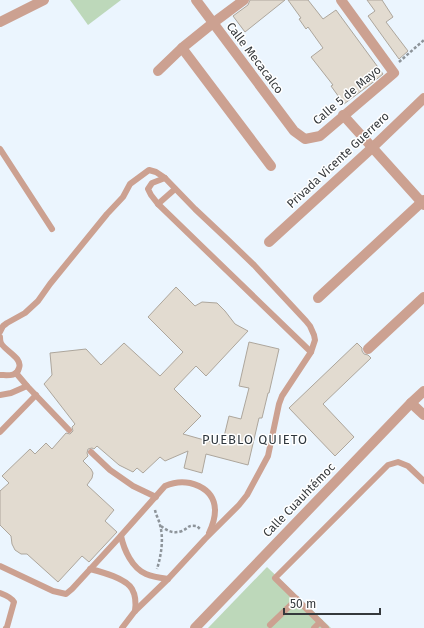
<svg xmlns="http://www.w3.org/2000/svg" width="424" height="628" font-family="'Fira Sans',sans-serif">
<rect width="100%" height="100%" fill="#ebf5fe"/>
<g fill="#bdd8ba">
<path d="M70 0H121L88 25Z"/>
<path d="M267 567 331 628H208Z"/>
</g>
<g fill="#e2dbd0" stroke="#ada69c">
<path d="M250 0H285L245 32 233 16 248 5Z"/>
<path d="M288 0H308L323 19 336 10 369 55 383 74 372 83 344 104 331 86 333 85 311 57 323 48 308 27 306 29 299 19 301 18Z"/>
<path d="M367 0H382L393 17 386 22 408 51 399 59 368 16 375 11Z"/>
<path d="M176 287 195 306 202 302 217 303 225 311 235 324 248 331 206 376 196 366 174 389 201 416 183 434 222 445 229 416 241 419 249 388 239 386 249 342 279 349 269 393H268L262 418H259L248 465 206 454 202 473 184 468 188 451 165 461 160 457 143 473 137 468 133 472 119 465 97 446 94 449 92 448 88 449 87 453 88 456 83 461 91 469 93 473 92 478 87 485 114 510 105 521 117 532 89 562 82 556 58 582 27 554H21L15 550 12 544 11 536 0 525V491L9 483 2 476 30 449 35 454 46 443 52 449 66 433 70 434 73 431 72 427 75 424 44 384 52 375 50 353 86 349 101 365 124 343 160 376 183 352 148 317Z"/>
<path d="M357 343 362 348V351L364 354 368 355 371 358 323 404 354 437 335 456 289 408Z"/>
</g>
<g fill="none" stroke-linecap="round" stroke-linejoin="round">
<g stroke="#8d949a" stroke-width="2.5" stroke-dasharray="3 2" stroke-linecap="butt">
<path d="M399 62 424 40"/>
<path d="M155 510C156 515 159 520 160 525 164 539 161 556 157 569"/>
<path d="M161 526C167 531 174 534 182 531 190 527 187 525 197 526L201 530"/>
</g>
<g stroke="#cca191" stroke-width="6">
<path d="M0 149 52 229"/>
<path d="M165 178 152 183 148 189 151 195 158 204 311 352"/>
<path d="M158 204 175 189"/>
<path d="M0 332 3 326 7 323 25 313 38 301 50 284 107 214 123 197 130 184 149 170 156 172 165 178 195 209 229 241 254 265 306 321 310 326 314 335 315 340 311 352 282 396 279 404 268 456 247 495 239 505 205 539 168 579 135 611 122 628"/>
<path d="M0 337C0 339 0 341 1 343 5 351 23 358 19 368 17 377 7 375 0 375"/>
<path d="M16 373 27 386 69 430"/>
<path d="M0 395 11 393 27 386"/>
<path d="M0 432 36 395"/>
<path d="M91 452 110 470 133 486 156 497"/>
<path d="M121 536C124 550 132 568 146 574 153 577 161 578 168 579"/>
<path d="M0 566 53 591 66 594 72 589 117 540 165 486C174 482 181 481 190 483 217 490 220 510 209 533"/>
<path d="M90 569C102 572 126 578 132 589 136 596 136 604 135 611"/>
<path d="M0 593C5 595 11 597 14 602L7 627 6 628"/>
<path d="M270 625 297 599"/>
<path d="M314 628 320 622"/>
<path d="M326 628 275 578 388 465 398 462 408 466 424 481"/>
</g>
<g stroke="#cca191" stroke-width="10">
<path d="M196 0 294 131 305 139 320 136 394 73 341 0"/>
<path d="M0 22 44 0"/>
<path d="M182 48 271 166"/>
<path d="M158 71 182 48 213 23 244 0"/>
<path d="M343 115 424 205"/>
<path d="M269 242 373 147 424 98"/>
<path d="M318 298 424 200"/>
<path d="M368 349 424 297"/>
<path d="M411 403 424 415"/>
<path d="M195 628 411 403 424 391"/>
</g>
</g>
<g text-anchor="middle" stroke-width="3" stroke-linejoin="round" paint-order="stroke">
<g font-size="12" fill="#35393c" stroke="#fff">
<text transform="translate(255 58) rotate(53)" y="4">Calle Mecacalco</text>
<text transform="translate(347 95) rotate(-40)" y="4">Calle 5 de Mayo</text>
<text transform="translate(338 160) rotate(-43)" y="4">Privada Vicente Guerrero</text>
<text transform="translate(299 500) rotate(-46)" y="4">Calle Cuauhtémoc</text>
</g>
<g font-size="13" letter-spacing="1" fill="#2e373e" stroke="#fff">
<text x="255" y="444">PUEBLO QUIETO</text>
</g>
</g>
<path d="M284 608v6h96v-6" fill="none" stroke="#35393c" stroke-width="2"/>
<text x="290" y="608" font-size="12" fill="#35393c" stroke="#ffffff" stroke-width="3" paint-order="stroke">50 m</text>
</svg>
